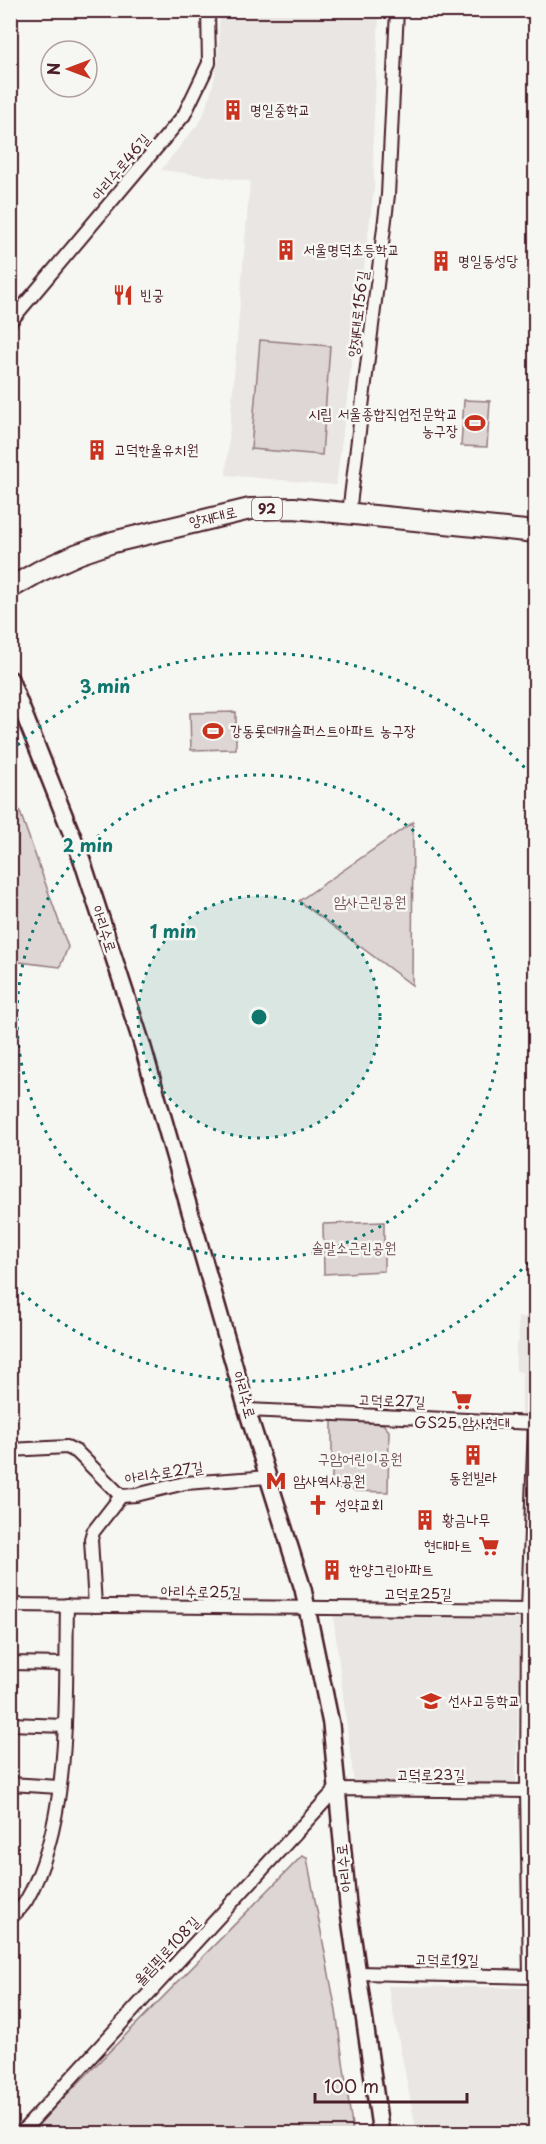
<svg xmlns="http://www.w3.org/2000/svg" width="546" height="2144" font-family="'Playpen Sans','Poor Story',sans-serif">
<rect width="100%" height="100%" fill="#f6f6f2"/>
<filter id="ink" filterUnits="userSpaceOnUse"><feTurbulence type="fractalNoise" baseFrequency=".0167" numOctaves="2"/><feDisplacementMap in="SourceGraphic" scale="12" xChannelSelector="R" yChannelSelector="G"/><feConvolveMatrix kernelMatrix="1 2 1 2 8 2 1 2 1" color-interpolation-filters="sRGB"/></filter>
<g filter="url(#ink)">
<g fill="#e9e6e3">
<path d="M220 11H379L373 137 374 188 336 485 226 475 250 181 161 170 202 119 212 89 218 61Z"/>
<path d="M518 1317H535V1418H522V1372L516 1371V1345L519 1341Z"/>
<path d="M333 1614 520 1619 516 1784 354 1783Z"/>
<path d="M388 1986 535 1988V2133H417Z"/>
</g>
<g fill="#ddd6d5" stroke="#947a80" stroke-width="1.5">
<path d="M260 340 330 346 322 455 251 449Z"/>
<path d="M464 400 490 401 487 447 461 446Z"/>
<path d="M236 712V749L191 750 190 713Z"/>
<path d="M10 784 68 947 60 967 11 961Z"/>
<path d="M413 822 412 985 299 901Z"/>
<path d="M384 1222V1271L324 1274 323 1224Z"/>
<path d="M332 1420 383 1424 389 1431 388 1492 355 1491 353 1489 332 1488Z"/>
<path d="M302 1856 307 1858 336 2011 353 2133 28 2134Z"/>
</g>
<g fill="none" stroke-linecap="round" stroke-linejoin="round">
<g stroke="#4a1f2b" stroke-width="16">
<g id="minor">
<path d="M10 322 184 115 209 63 208 10"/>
<path d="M349 513 388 195 397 10"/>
<path d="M247 1410 536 1423"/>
<path d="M10 1450 67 1447 77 1452 121 1496 136 1495 185 1483 269 1477"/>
<path d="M10 1605 534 1610"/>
<path d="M95 1606 91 1539 93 1532 121 1496"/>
<path d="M10 1663 66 1664"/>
<path d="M10 1724 65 1726"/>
<path d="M10 1784 59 1787"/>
<path d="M10 1918C16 1913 22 1907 26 1901 72 1821 65 1696 67 1605"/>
<path d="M358 1973 536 1977"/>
<path d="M530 1977 527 1791 528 1610 535 1423"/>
<path d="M20 2134 336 1789 536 1791"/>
</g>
</g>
<g stroke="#4a1f2b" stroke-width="20">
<path id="tertiary" d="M10 679 82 860 142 1044 247 1410 303 1589 331 1724 348 1905 381 2134"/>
</g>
<g stroke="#4a1f2b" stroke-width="24">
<path id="primary" d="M10 588 40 571 78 554 113 542 250 509 294 508 536 532"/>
</g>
<use href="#minor" stroke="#f6f6f2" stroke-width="12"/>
<use href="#tertiary" stroke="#f6f6f2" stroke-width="15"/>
<use href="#primary" stroke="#f6f6f2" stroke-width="20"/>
</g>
</g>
<circle cx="259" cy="1017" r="121" fill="#0f766e" fill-opacity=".12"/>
<g fill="none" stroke="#0f766e" stroke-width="3" stroke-dasharray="3 6">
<circle cx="259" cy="1017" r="121"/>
<circle cx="259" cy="1017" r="242"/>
<path d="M534 1256A364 364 0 0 1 11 1283M11 751A364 364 0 0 1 534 778"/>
</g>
<defs>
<g id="building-bare" transform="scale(1.62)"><path d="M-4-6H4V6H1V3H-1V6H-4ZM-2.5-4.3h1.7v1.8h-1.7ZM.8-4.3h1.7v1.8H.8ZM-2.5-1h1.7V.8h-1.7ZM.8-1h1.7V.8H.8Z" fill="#c8321e" stroke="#f6f6f2" stroke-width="2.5" paint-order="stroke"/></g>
<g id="restaurant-bare" transform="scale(1.62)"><path d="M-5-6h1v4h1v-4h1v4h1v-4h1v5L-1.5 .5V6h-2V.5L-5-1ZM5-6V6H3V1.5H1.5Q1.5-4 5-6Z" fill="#c8321e" stroke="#f6f6f2" stroke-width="2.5" paint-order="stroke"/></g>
<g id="stadium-bare" transform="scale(1.62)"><path d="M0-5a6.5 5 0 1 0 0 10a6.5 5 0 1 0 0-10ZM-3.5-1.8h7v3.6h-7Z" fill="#c8321e" stroke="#f6f6f2" stroke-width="2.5" paint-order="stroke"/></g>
<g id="supermarket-bare" transform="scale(1.62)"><path d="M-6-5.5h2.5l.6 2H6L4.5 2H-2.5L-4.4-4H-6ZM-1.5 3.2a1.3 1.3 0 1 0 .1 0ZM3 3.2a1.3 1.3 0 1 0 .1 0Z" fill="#c8321e" stroke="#f6f6f2" stroke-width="2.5" paint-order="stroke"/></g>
<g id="metro-bare" transform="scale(1.62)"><path d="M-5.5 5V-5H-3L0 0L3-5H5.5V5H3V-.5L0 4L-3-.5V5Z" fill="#c8321e" stroke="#f6f6f2" stroke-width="2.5" paint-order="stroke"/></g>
<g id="church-bare" transform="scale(1.62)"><path d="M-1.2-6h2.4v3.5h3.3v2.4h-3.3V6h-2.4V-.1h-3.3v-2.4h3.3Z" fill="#c8321e" stroke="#f6f6f2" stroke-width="2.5" paint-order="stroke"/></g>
<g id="school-bare" transform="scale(1.62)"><path d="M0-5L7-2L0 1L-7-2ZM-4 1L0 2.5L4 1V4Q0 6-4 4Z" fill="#c8321e" stroke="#f6f6f2" stroke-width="2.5" paint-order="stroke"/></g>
</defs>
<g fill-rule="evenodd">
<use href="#building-bare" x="233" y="110"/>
<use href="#building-bare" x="286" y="250"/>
<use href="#building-bare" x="441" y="261"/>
<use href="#restaurant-bare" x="123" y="295"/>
<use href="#stadium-bare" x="475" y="423"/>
<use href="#building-bare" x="97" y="450"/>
<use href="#stadium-bare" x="213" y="731"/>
<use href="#supermarket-bare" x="462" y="1400"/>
<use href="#building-bare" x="473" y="1455"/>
<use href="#metro-bare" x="276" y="1481"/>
<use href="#church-bare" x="318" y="1505"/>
<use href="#building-bare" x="425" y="1520"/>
<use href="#supermarket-bare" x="489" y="1546"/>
<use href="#building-bare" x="332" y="1570"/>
<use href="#school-bare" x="431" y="1701"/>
</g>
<g text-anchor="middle" stroke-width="5" stroke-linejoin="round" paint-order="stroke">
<rect fill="#f6f6f2" stroke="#7e6067" stroke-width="1.5" x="252" y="498" width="30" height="22" rx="4.5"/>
<g font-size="14" font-weight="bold" fill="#4a1f2b">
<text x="267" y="514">92</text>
</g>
<g font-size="15" fill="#4a1f2b" stroke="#f6f6f2" text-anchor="start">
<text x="250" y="115">명일중학교</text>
<text x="303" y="255">서울명덕초등학교</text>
<text x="458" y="266">명일동성당</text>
<text x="140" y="300">빈궁</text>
<text x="458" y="419" text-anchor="end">시립 서울종합직업전문학교<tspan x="458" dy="17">농구장</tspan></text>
<text x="114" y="455">고덕한울유치원</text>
<text x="230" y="736">강동롯데캐슬퍼스트아파트 농구장</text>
<text x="462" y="1428" text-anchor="middle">GS25 암사현대</text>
<text x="473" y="1483" text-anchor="middle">동원빌라</text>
<text x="293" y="1486">암사역사공원</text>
<text x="335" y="1510">성약교회</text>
<text x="442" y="1525">황금나무</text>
<text x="472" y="1551" text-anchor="end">현대마트</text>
<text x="349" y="1575">한양그린아파트</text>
<text x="448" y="1706">선사고등학교</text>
</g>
<g font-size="15" fill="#4a1f2b" stroke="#f6f6f2">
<text transform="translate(121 167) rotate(-50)" y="5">아리수로46길</text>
<text transform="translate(358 314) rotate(-83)" y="5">양재대로156길</text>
<text transform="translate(213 517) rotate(-13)" y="5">양재대로</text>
<text transform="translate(104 929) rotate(72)" y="5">아리수로</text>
<text transform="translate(244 1395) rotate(74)" y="5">아리수로</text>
<text transform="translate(392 1401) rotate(2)" y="5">고덕로27길</text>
<text transform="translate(164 1473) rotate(-9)" y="5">아리수로27길</text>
<text transform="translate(201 1592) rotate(1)" y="5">아리수로25길</text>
<text x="418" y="1599">고덕로25길</text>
<text x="431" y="1780">고덕로23길</text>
<text transform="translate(344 1868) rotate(-96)" y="5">아리수로</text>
<text transform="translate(167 1951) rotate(-47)" y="5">올림픽로108길</text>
<text transform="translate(447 1960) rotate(1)" y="5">고덕로19길</text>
</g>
<g font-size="15" fill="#6f4d56" stroke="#f6f6f2">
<text x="370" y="907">암사근린공원</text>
<text x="354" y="1253">솔말소근린공원</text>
<text x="360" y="1464">구암어린이공원</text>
</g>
</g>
<circle cx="259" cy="1017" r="9" fill="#0f766e" stroke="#f6f6f2" stroke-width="3"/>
<g font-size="18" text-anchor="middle" font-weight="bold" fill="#0f766e" stroke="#f6f6f2" stroke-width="5" stroke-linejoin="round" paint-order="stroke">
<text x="105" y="693">3 min</text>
<text x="88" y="852">2 min</text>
<text x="173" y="938">1 min</text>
</g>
<rect width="546" height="2144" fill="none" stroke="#f6f6f2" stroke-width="36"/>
<rect x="18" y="18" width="510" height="2108" fill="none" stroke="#4a1f2b" stroke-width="2" filter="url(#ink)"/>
<g transform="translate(69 69) rotate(270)"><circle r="28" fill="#f6f6f2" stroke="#b1a0a2" stroke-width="1.5"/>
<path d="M0-4.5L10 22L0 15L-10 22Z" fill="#c8321e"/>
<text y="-9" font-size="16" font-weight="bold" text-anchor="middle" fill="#4a1f2b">N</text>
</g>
<path d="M315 2093v9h152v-9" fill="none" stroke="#4a1f2b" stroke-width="3"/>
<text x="324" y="2093" font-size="18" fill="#4a1f2b" stroke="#f6f6f2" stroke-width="4.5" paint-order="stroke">100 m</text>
</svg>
